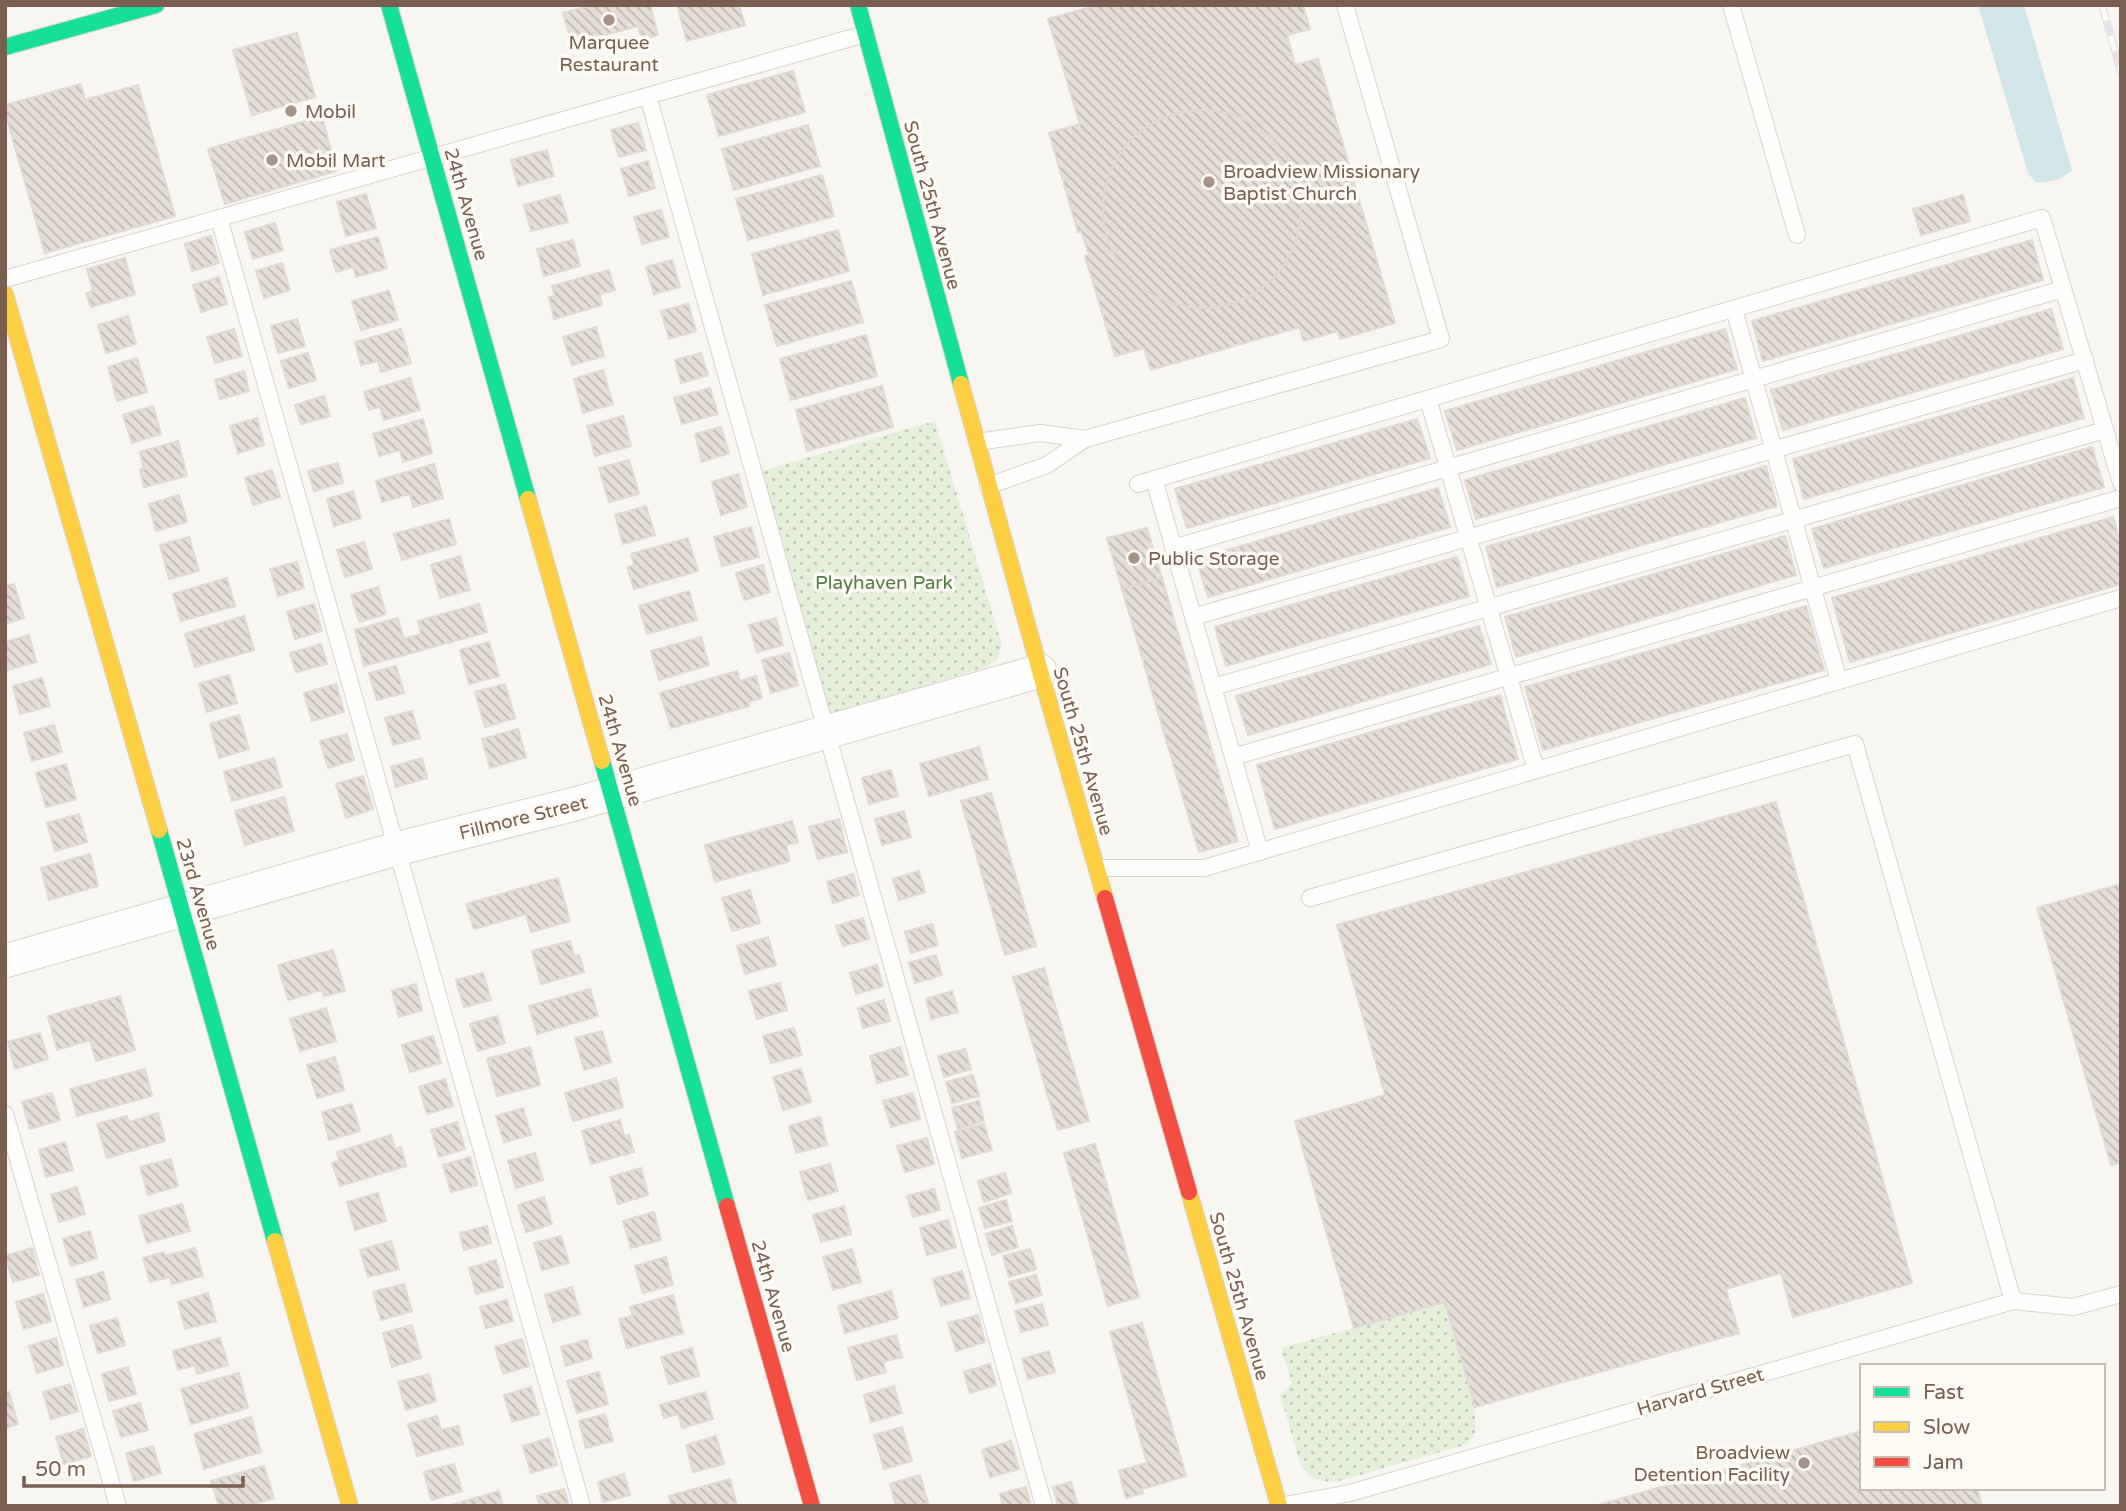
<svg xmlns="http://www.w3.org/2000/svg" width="2126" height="1511" font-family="'Varela Round',sans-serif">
<defs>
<pattern id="grass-dots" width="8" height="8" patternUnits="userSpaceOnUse" patternTransform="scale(1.75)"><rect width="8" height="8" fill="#e5f0db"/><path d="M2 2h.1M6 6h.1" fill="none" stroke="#bec6b4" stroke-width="1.8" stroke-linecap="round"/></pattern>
<pattern id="building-back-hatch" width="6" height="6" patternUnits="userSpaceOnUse" patternTransform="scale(1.75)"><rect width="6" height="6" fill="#e5dfd7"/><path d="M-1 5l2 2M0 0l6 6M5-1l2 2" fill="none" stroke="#beb8b1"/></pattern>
</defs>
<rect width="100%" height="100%" fill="#f8f6f0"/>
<g fill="url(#grass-dots)">
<path d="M935 421 1002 645 997 660 986 667 822 716 754 473Z"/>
<path d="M1445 1302 1475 1407V1435L1468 1444 1336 1482C1318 1481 1312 1480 1301 1466L1280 1395 1292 1384 1281 1348Z"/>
</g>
<path fill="#d2e6e9" d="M1978 5H2024L2072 170C2061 181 2050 182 2035 182L2028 173Z"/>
<g fill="url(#building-back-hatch)" stroke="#e1dad2" stroke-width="2">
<path d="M585 5H650L658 35 642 40 638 26 572 44 563 13 585 7Z"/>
<path d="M677 5H739L745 25 687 41Z"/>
<path d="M1098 5H1303L1310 29 1287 35 1295 65 1318 59 1395 323 1340 339 1338 331 1303 341 1300 327 1151 370 1144 348 1115 356 1085 256 1089 255 1081 231 1078 232 1049 133 1080 124 1048 19Z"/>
<path d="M297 33 315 97 252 115 233 50Z"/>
<path d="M793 71 805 112 719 136 707 95Z"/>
<path d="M81 84 85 100 138 85 175 216 45 253 5 112V105Z"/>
<circle cx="1202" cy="209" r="99"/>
<path d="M322 116 336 171 225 204 208 149Z"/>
<path d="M638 123 646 150 619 157 611 130Z"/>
<path d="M808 125 820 166 734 190 722 149Z"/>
<path d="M547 150 554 176 518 186 511 160Z"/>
<path d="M648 161 655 188 629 196 621 169Z"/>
<path d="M822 175 834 216 748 240 736 199Z"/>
<path d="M366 194 376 228 346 236 337 202Z"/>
<path d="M560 195 568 222 531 231 524 205Z"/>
<path d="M1963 195 1970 221 1921 235 1913 209Z"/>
<path d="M661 210 669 237 642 244 634 217Z"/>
<path d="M275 223 283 250 253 259 245 232Z"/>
<path d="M838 230 849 271 763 295 752 254Z"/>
<path d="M211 236 219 263 192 271 185 244Z"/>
<path d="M378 237 387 268 356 277 353 267 336 272 330 250Z"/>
<path d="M573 240 580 266 544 276 537 249Z"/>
<path d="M2032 240 2043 280 1763 361 1752 321Z"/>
<path d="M125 258 135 294 91 307 86 293 93 291 87 269Z"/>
<path d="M672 260 680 287 654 294 646 267Z"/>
<path d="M282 263 290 290 264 298 256 271Z"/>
<path d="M609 270 615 290 600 294 602 305 554 319 549 297 555 296 552 286Z"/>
<path d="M219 277 227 304 201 312 193 285Z"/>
<path d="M851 281 863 322 777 346 765 305Z"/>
<path d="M389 291 398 320 361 330 352 301Z"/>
<path d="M688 304 696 331 669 339 661 311Z"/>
<path d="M2051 309 2063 349 1783 430 1771 390Z"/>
<path d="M128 316 136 344 106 353 98 325Z"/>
<path d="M297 319 305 346 278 353 271 326Z"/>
<path d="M596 327 604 356 572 365 563 337Z"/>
<path d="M234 329 242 356 215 363 207 337Z"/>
<path d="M401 329 411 363 381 372 378 361 361 365 355 342Z"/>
<path d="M1725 329 1737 369 1457 450 1445 411Z"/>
<path d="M866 335 877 376 791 400 780 359Z"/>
<path d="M308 353 316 380 289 388 281 361Z"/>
<path d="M701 353 708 375 681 383 675 360Z"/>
<path d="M137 358 147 392 117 401 108 367Z"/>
<path d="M603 370 613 404 583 413 574 379Z"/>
<path d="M244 371 249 391 220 399 215 380Z"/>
<path d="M410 378 420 410 384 420 380 407 369 410 364 392Z"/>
<path d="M2073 378 2084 418 1804 499 1793 459Z"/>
<path d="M882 386 893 427 807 451 796 410Z"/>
<path d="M710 388 718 414 682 424 674 398Z"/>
<path d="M324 396 330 416 301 424 295 405Z"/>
<path d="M1745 398 1756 438 1476 519 1465 480Z"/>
<path d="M153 406 161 434 132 443 123 415Z"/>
<path d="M623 416 631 446 595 456 587 426Z"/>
<path d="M257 418 264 445 238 453 230 426Z"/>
<path d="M423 419 432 453 403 462 400 450 379 456 373 434Z"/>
<path d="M1417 419 1430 458 1187 528 1175 489Z"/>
<path d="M721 427 729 453 702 462 695 434Z"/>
<path d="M178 441 187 476 144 487 140 470 144 469 140 452Z"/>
<path d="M2092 447 2104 487 1824 568 1812 529Z"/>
<path d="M629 460 639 494 609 502 599 468Z"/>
<path d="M338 463 343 483 314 491 308 471Z"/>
<path d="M434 464 443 498 413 507 410 494 382 502 376 481Z"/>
<path d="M1766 466 1777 506 1497 587 1486 547Z"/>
<path d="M272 470 280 497 253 505 245 478Z"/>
<path d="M738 474 747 507 721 515 712 482Z"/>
<path d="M1438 488 1450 527 1208 597 1196 559Z"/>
<path d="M353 491 361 518 334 526 327 499Z"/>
<path d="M179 495 187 522 156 531 149 504Z"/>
<path d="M646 506 655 535 623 544 615 515Z"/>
<path d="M2113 517 2121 545V584L1850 662 1832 598Z"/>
<path d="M449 519 456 544 402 560 394 534Z"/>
<path d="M751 527 759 557 722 566 714 537Z"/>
<path d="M1147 528 1162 578 1122 589 1107 538Z"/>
<path d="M1785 536 1796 575 1516 657 1505 617Z"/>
<path d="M189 537 199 571 169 579 160 545Z"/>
<path d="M688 538 698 571 634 589 627 567 634 565 631 554Z"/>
<path d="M364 542 372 569 345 577 337 550Z"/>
<path d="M460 556 470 590 440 598 431 565Z"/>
<path d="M1457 557 1469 596 1226 666 1215 627Z"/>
<path d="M297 562 304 588 278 596 270 569Z"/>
<path d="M763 565 770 592 744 600 736 573Z"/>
<path d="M227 578 235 606 181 621 173 594Z"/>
<path d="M1162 578 1238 841 1199 852 1122 589Z"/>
<path d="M14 584 24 618 5 624V586Z"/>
<path d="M378 587 386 614 359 622 351 595Z"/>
<path d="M689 591 697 620 647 634 639 606Z"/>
<path d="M314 604 322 631 295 639 287 612Z"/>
<path d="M479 604 487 632 364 666 355 630 398 618 404 639 421 634 418 621Z"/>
<path d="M1806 606 1824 670 1543 750 1525 687Z"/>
<path d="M244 616 254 650 195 667 185 634Z"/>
<path d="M776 618 783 645 757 652 749 625Z"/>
<path d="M1479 626 1491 664 1248 735 1236 696Z"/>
<path d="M29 635 36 662 7 670 5 642Z"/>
<path d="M701 637 709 665 659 680 651 651Z"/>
<path d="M489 642 499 676 469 684 460 650Z"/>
<path d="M321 644 327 664 296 672 290 653Z"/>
<path d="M789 653 798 685 771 693 762 660Z"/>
<path d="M396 666 404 693 377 700 369 673Z"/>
<path d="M737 671 740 681 756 676 762 698 748 702 749 706 671 728 660 693Z"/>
<path d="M229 675 237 703 207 712 199 684Z"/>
<path d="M42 678 50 706 20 714 13 686Z"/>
<path d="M336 684 344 712 312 721 304 693Z"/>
<path d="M505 684 515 718 485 727 475 692Z"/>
<path d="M1500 695 1518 759 1275 829 1257 765Z"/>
<path d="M412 711 420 738 393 745 385 718Z"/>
<path d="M239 715 249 749 219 758 210 724Z"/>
<path d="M54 725 62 752 32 761 24 733Z"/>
<path d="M518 729 526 757 490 768 482 739Z"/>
<path d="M347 734 354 760 328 768 320 741Z"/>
<path d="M979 747 988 779 929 796 920 764Z"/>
<path d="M274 758 282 787 232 801 224 772Z"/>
<path d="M422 758 427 778 396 787 391 767Z"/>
<path d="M66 764 76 799 46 807 36 773Z"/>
<path d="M891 770 898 796 869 804 862 778Z"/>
<path d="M363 776 373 809 346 818 336 784Z"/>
<path d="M991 793 1036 946 1005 955 961 801Z"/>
<path d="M284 797 294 831 245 845 235 811Z"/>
<path d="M1776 802 1912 1283 1793 1317 1781 1273 1726 1289 1739 1333 1475 1407 1445 1302 1354 1328 1324 1224 1295 1121 1385 1095 1337 925Z"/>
<path d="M904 811 911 837 882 845 875 819Z"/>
<path d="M79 814 87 842 55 851 47 823Z"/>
<path d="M839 819 847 852 818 859 809 827Z"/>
<path d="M792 821 798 842 786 845 790 861 715 882 705 845Z"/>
<path d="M90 854 98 886 49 900 41 868Z"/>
<path d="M919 871 925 892 899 900 893 879Z"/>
<path d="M853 874 859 895 833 903 827 882Z"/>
<path d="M558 878 570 921 531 932 526 914 474 929 466 904Z"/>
<path d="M2121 884V1162L2111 1165 2037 908Z"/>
<path d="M750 890 760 923 732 931 722 898Z"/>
<path d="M863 918 869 939 843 946 836 926Z"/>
<path d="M932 924 938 945 911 953 905 932Z"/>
<path d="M768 937 776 965 745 974 737 946Z"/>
<path d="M570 941 574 956 579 955 584 972 541 984 532 951Z"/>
<path d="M333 950 345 991 324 996 322 990 288 1000 278 965Z"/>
<path d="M936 955 942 975 915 983 909 963Z"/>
<path d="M877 965 883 986 856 994 850 973Z"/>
<path d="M1044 968 1089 1121 1058 1130 1013 977Z"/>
<path d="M483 973 491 1000 464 1007 456 980Z"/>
<path d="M780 983 787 1010 757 1019 749 991Z"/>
<path d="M416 984 422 1010 399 1017 392 991Z"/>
<path d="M590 989 598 1016 537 1034 529 1006Z"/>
<path d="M952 991 958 1012 931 1019 926 999Z"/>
<path d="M120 996 135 1050 96 1061 90 1040 57 1050 48 1016Z"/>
<path d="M884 1000 890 1021 863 1028 858 1008Z"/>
<path d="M326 1008 336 1041 300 1051 290 1019Z"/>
<path d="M497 1016 505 1043 478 1051 470 1024Z"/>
<path d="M794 1028 802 1055 771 1063 763 1036Z"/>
<path d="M602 1031 611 1062 584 1070 575 1038Z"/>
<path d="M40 1033 48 1059 15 1069 8 1042Z"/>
<path d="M433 1036 441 1063 410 1072 402 1045Z"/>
<path d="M530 1047 540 1085 497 1096 487 1059Z"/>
<path d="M900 1047 908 1075 877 1083 870 1056Z"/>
<path d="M965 1049 971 1069 944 1077 938 1056Z"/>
<path d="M335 1057 344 1090 317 1098 307 1065Z"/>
<path d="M145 1069 152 1096 77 1116 70 1089Z"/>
<path d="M801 1069 811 1102 783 1110 773 1077Z"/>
<path d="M973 1075 979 1096 952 1103 946 1082Z"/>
<path d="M616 1078 623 1107 573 1121 565 1093Z"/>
<path d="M445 1079 453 1106 427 1114 419 1087Z"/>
<path d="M52 1093 60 1120 30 1129 22 1102Z"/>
<path d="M913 1093 920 1119 891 1127 883 1101Z"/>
<path d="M979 1101 984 1121 958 1129 952 1108Z"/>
<path d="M352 1104 360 1131 329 1140 322 1112Z"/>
<path d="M523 1108 531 1135 504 1142 496 1116Z"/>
<path d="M158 1113 165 1141 107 1158 97 1124 127 1116 129 1122Z"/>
<path d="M820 1117 827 1145 796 1153 789 1126Z"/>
<path d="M620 1120 624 1136 629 1135 634 1152 591 1164 582 1131Z"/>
<path d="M457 1122 465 1149 439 1157 431 1130Z"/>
<path d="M984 1124 992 1150 962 1158 955 1132Z"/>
<path d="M391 1135 395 1149 401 1147 406 1166 340 1186 332 1163 339 1161 337 1152Z"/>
<path d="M927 1138 934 1164 905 1172 897 1146Z"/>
<path d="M65 1142 73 1170 46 1177 39 1150Z"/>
<path d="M1095 1144 1139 1297 1108 1306 1064 1153Z"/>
<path d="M535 1153 543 1180 516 1188 508 1161Z"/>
<path d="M470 1157 477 1185 451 1192 443 1165Z"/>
<path d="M171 1159 178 1186 148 1195 140 1167Z"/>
<path d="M830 1164 838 1191 808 1200 800 1172Z"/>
<path d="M641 1168 648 1195 618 1204 610 1177Z"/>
<path d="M1005 1173 1011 1193 984 1202 978 1181Z"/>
<path d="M77 1187 85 1214 59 1222 51 1195Z"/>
<path d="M934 1189 940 1210 913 1217 907 1196Z"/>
<path d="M378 1193 386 1221 355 1230 347 1202Z"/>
<path d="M544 1197 552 1224 526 1232 518 1205Z"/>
<path d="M1006 1200 1012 1221 985 1228 979 1208Z"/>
<path d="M182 1204 190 1231 147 1243 139 1216Z"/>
<path d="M844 1206 851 1234 821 1242 813 1215Z"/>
<path d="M654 1212 661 1240 631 1248 623 1221Z"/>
<path d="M948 1220 956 1247 927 1255 920 1228Z"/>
<path d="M487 1226 491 1243 464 1250 460 1233Z"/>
<path d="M1012 1226 1018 1247 992 1255 986 1234Z"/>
<path d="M90 1231 97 1258 71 1266 63 1239Z"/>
<path d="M561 1236 569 1263 542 1270 534 1243Z"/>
<path d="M391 1241 399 1269 368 1277 360 1250Z"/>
<path d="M32 1248 39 1275 13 1282 5 1256Z"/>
<path d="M195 1248 203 1276 172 1284 170 1277 150 1282 143 1258 164 1252 165 1256Z"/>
<path d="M852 1249 861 1282 833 1290 823 1257Z"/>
<path d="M1030 1249 1036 1269 1009 1277 1003 1256Z"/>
<path d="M666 1257 673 1285 643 1293 635 1266Z"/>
<path d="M496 1260 503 1287 476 1294 469 1268Z"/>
<path d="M962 1271 970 1298 941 1306 933 1279Z"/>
<path d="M103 1272 110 1299 84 1307 76 1280Z"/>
<path d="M1036 1275 1042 1295 1016 1303 1009 1282Z"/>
<path d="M404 1284 412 1311 381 1320 373 1292Z"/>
<path d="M572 1287 580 1314 553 1322 545 1295Z"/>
<path d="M891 1291 898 1318 845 1333 838 1306Z"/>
<path d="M208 1293 216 1321 185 1329 178 1302Z"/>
<path d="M43 1294 51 1321 24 1329 16 1302Z"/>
<path d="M673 1295 683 1333 627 1348 619 1319 633 1316 630 1307Z"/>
<path d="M507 1300 513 1321 486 1328 480 1307Z"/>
<path d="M1042 1304 1048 1325 1021 1332 1015 1311Z"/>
<path d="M978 1315 985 1342 956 1351 948 1323Z"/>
<path d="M117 1318 125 1345 98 1353 90 1326Z"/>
<path d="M1142 1323 1186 1476 1142 1489 1143 1493 1126 1498 1119 1471 1147 1463 1110 1332Z"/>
<path d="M412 1325 421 1358 392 1367 383 1333Z"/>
<path d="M896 1335 902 1357 883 1362 886 1372 857 1380 848 1348Z"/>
<path d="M56 1338 63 1365 37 1373 29 1346Z"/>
<path d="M220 1338 228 1365 197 1374 195 1365 178 1370 173 1351Z"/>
<path d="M522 1339 529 1366 503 1374 495 1347Z"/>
<path d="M587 1340 592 1358 566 1366 561 1347Z"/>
<path d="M692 1348 699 1376 669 1384 661 1357Z"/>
<path d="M1049 1351 1055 1372 1028 1379 1022 1359Z"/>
<path d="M990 1364 996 1385 970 1393 964 1372Z"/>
<path d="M128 1367 136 1394 109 1401 102 1374Z"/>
<path d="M599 1372 608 1404 577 1413 567 1381Z"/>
<path d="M239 1373 248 1408 191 1424 181 1389Z"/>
<path d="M429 1374 436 1401 406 1410 398 1382Z"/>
<path d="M70 1384 78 1411 51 1419 43 1392Z"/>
<path d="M894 1386 902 1413 871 1422 864 1395Z"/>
<path d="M531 1387 539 1414 512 1422 504 1395Z"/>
<path d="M9 1392 18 1424 5 1428V1393Z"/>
<path d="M705 1392 713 1419 682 1428 678 1414 664 1418 660 1405Z"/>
<path d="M140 1403 148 1430 121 1437 113 1411Z"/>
<path d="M605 1414 613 1441 586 1448 579 1421Z"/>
<path d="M437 1416 441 1430 458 1426 463 1444 417 1456 408 1424Z"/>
<path d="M251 1417 261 1452 204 1469 194 1434Z"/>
<path d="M902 1427 912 1461 884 1469 874 1435Z"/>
<path d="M83 1429 91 1456 64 1464 56 1437Z"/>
<path d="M1862 1431V1488H1977L1982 1506H1594Z"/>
<path d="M716 1436 724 1464 693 1472 686 1445Z"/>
<path d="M549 1438 557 1465 531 1473 523 1446Z"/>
<path d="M1011 1441 1019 1469 990 1477 982 1450Z"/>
<path d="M153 1446 161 1473 134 1481 126 1453Z"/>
<path d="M454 1464 462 1491 431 1500 424 1472Z"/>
<path d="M264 1466 274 1498 247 1506H219L211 1481Z"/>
<path d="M624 1474 630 1495 603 1502 598 1482Z"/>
<path d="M920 1475 928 1503 918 1506H896L890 1484Z"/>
<path d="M730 1479 737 1506H672L669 1496Z"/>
<path d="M1071 1482 1078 1506H1058L1053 1487Z"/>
<path d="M1026 1487 1031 1506H1003L1000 1494Z"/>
<path d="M564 1489 569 1506H540L537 1496Z"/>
<path d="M499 1491 503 1506H448Z"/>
</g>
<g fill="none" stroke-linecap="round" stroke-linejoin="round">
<g stroke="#d8d3ce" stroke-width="18">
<g id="lane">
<path d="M1731 5 1797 235"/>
<path d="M648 96 1044 1506"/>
<path d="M219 218 582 1506"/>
<path d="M5 279 865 34"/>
<path d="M1734 309 1839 681"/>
<path d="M1428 399 1536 770"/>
<path d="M977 442 1040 433 1085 439"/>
<path d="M1154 479 1260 852"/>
<path d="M1138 484 2042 218 2121 483"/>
<path d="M988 486 1047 465 1085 439 1441 339 1345 5"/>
<path d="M1173 548 2063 289"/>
<path d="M1193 617 2085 360"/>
<path d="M1213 687 2105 430"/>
<path d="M1233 757 2121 498"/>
<path d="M1097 868H1204L2121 598"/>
<path d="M1310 898 1855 744 2013 1301"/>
<path d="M5 1114 118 1506"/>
<path d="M1279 1506 1350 1493 2013 1301 2073 1307 2121 1294"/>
</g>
</g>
<g stroke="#d8d3ce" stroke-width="35">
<path id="street" d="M5 961 396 849 575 804 1040 671"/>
</g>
<g stroke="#d8d3cc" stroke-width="18">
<g id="fast">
<path d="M389 5 528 499"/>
<path d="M858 5 961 384"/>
<path d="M5 47 156 5"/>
<path d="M602 761 727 1206"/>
<path d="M159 830 275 1241"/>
</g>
</g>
<g stroke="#d8d3cc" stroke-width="18">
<g id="slow">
<path d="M5 294 159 830"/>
<path d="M961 384 1040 671 1105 898"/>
<path d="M528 499 602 761"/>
<path d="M1189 1192 1279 1506"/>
<path d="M275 1241 350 1506"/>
</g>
</g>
<g stroke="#d8d3cc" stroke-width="18">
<g id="jam">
<path d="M1105 898 1189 1192"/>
<path d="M727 1206 812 1506"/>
</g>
</g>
<use href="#lane" stroke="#fefefd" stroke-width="16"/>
<use href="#street" stroke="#fefefd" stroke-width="33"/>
<use href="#fast" stroke="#16e098" stroke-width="16"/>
<use href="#slow" stroke="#ffcf43" stroke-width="16"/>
<use href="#jam" stroke="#f24e42" stroke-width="16"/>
<g stroke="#e6e4e7" stroke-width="8">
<path id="rail" d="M2102 5 2121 72"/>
</g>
<use href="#rail" stroke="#fefbf4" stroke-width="5" stroke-dasharray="16" stroke-linecap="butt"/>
</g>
<g fill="#a59487" stroke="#fefbf4" stroke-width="2.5">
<circle cx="609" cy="20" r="7"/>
<circle cx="291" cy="111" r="7"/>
<circle cx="272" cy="160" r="7"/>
<circle cx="1209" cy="182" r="7"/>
<circle cx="1134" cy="558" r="7"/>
<circle cx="1804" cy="1463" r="7"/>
</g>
<g text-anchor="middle" stroke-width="7" stroke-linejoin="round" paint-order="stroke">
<g font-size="19" fill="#785f4f" stroke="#fefbf4" text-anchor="start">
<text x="609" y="49" text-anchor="middle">Marquee<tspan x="609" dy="22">Restaurant</tspan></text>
<text x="305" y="118">Mobil</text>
<text x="286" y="167">Mobil Mart</text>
<text x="1223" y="178">Broadview Missionary<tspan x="1223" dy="22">Baptist Church</tspan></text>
<text x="1148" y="565">Public Storage</text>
<text x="1790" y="1459" text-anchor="end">Broadview<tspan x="1790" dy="22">Detention Facility</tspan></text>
</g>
<g font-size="19" fill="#785f4f" stroke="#fefbf4">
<text transform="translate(467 204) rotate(74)" y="7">24th Avenue</text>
<text transform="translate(933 205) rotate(75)" y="7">South 25th Avenue</text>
<text transform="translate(621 750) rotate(74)" y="7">24th Avenue</text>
<text transform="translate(1084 751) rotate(74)" y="7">South 25th Avenue</text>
<text transform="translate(523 817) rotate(-14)" y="7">Fillmore Street</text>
<text transform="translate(199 894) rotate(74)" y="7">23rd Avenue</text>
<text transform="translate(774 1296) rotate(74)" y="7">24th Avenue</text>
<text transform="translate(1240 1296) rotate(74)" y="7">South 25th Avenue</text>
<text transform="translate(1700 1391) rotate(-16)" y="7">Harvard Street</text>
</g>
<g font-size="19" fill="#547d47" stroke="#fefbf4">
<text x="884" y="589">Playhaven Park</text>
</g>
</g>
<rect width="2126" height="1511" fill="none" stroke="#785f4f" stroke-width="14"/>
<rect x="1860" y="1364" width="245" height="126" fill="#fefbf4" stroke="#c8bdb2" stroke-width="2"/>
<rect x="1874" y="1387" width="35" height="10" fill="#16e098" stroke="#c8bdb2" stroke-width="2"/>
<text x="1923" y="1399" font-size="21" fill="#785f4f">Fast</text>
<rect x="1874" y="1422" width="35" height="10" fill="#ffcf43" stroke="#c8bdb2" stroke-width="2"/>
<text x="1923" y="1434" font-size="21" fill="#785f4f">Slow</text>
<rect x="1874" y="1457" width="35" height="10" fill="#f24e42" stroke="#c8bdb2" stroke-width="2"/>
<text x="1923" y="1469" font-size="21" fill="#785f4f">Jam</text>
<path d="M24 1476v10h219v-10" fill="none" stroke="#785f4f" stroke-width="3.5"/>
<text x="35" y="1476" font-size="21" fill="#785f4f" stroke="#fefbf4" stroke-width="5" paint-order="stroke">50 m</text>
</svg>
